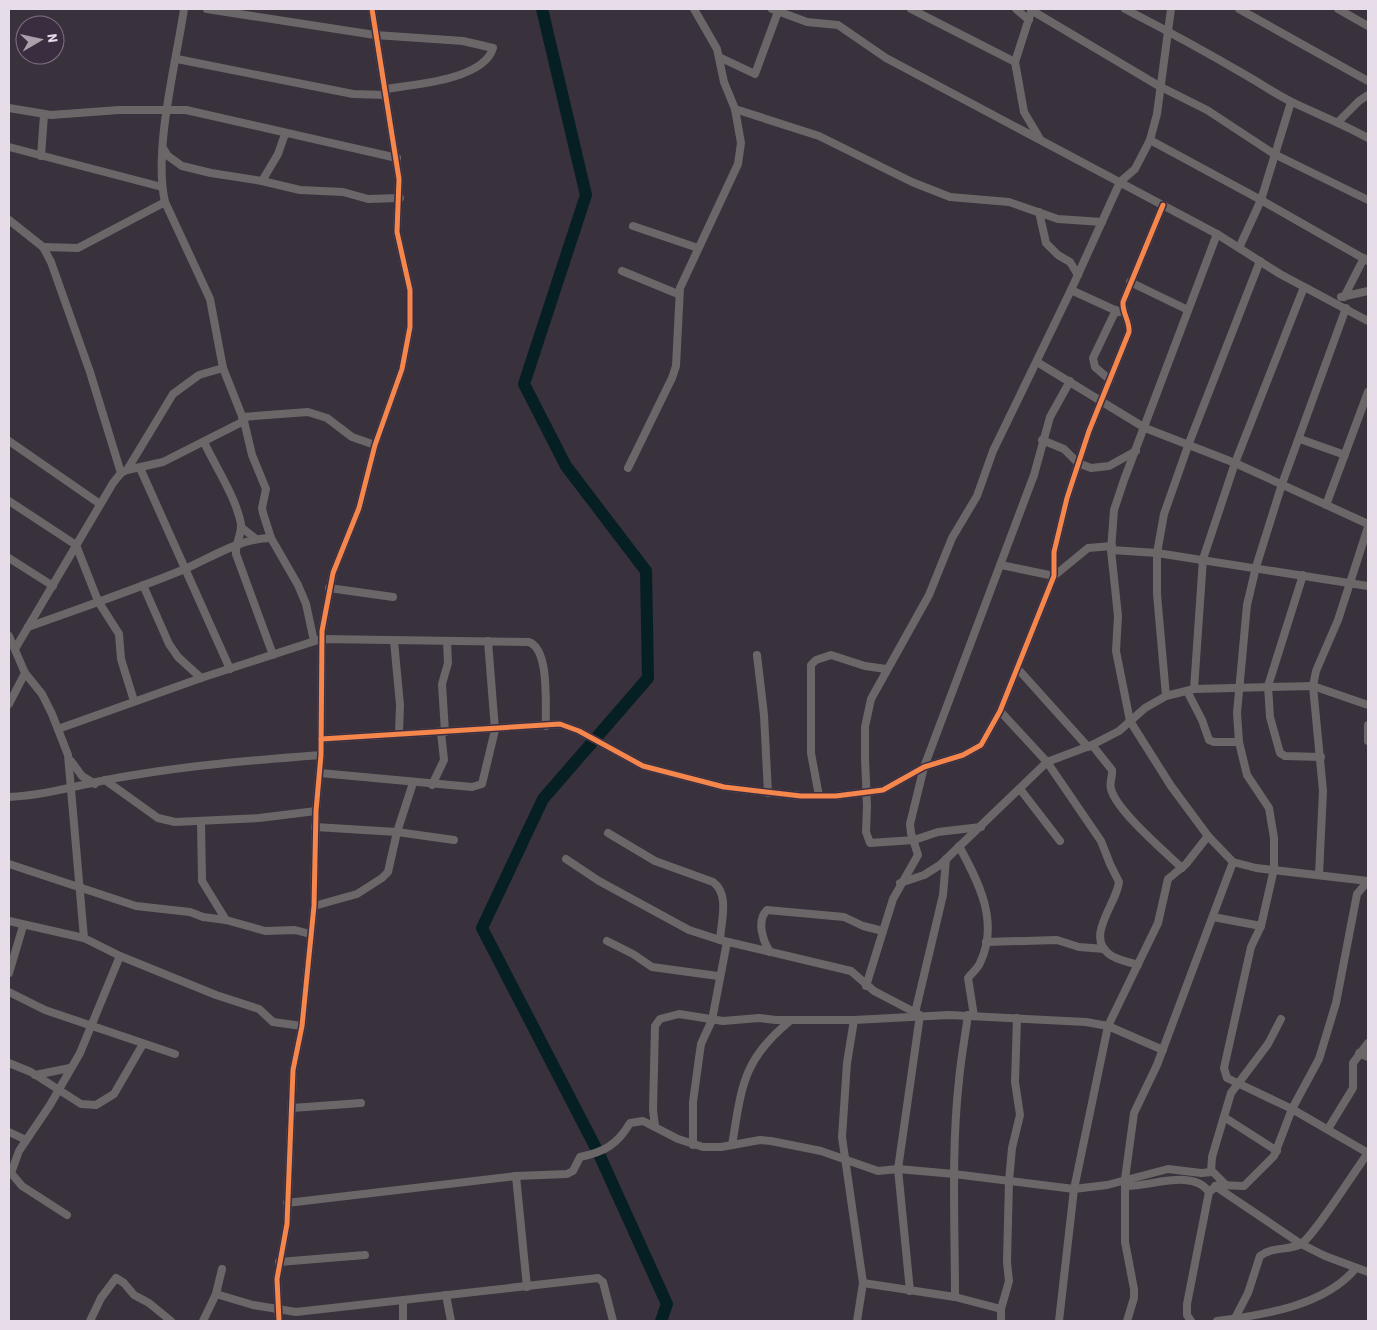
<svg xmlns="http://www.w3.org/2000/svg" width="1377" height="1330" font-family="'Source Sans 3',sans-serif">
<rect width="100%" height="100%" fill="#39313c"/>
<g fill="none" stroke-linecap="round" stroke-linejoin="round">
<path stroke="#061f23" stroke-width="12" d="M542 9 586 195 524 384 566 466 646 571 648 678 543 799 482 928 599 1154 667 1304 661 1321"/>
<g stroke="#6b6768" stroke-width="8">
<path d="M184 9C176 63 153 151 165 202L210 299 223 368 244 421 252 455 266 489 262 508 263 513 271 538 298 585 306 604 314 641"/>
<path d="M207 9 375 35 463 41 493 48C484 80 412 85 385 89"/>
<path d="M772 9 807 22 838 25 886 58 1217 234 1280 274 1368 321"/>
<path d="M911 9 1015 62"/>
<path d="M1016 9 1029 20"/>
<path d="M1032 9 1015 62 1024 112 1040 139"/>
<path d="M1125 9C1166 30 1208 53 1249 77 1263 85 1277 95 1292 102 1317 114 1343 124 1368 138"/>
<path d="M1239 9 1368 81"/>
<path d="M1338 9 1368 26"/>
<path d="M1031 10 1159 86 1207 110 1274 154 1368 200"/>
<path d="M719 57 755 74 779 9"/>
<path d="M177 59 353 94 386 95"/>
<path d="M9 108 51 115 119 110H186L397 158"/>
<path d="M735 109 819 136 912 182 950 197 1009 202 1058 219 1102 222"/>
<path d="M1339 121 1359 101 1368 95"/>
<path d="M1150 140 1261 200 1368 261"/>
<path d="M9 147 162 187"/>
<path d="M163 148 168 156 182 166 211 173 262 181 300 190 343 192 368 199 400 198"/>
<path d="M41 156 44 115"/>
<path d="M262 181 278 154 285 134"/>
<path d="M1039 212 1046 243 1058 255 1070 262 1078 275"/>
<path d="M9 220 43 247 51 262 90 372 121 473"/>
<path d="M633 226 698 248"/>
<path d="M1217 234 1124 480 1114 510 1111 550 1118 616 1116 651 1130 721 1171 786 1208 836 1233 862 1256 868 1368 881"/>
<path d="M43 247 78 248 165 202"/>
<path d="M1239 248 1261 200 1291 102"/>
<path d="M622 271 678 294"/>
<path d="M1130 282 1188 310"/>
<path d="M1071 290 1119 312"/>
<path d="M1341 297 1368 291"/>
<path d="M1344 297 1364 258"/>
<path d="M1346 308 1282 484 1256 567 1247 605 1237 713 1239 742 1247 775 1269 808 1274 838V869L1261 926 1251 947 1224 1068 1227 1078 1292 1109 1368 1153"/>
<path d="M1037 362 1145 428 1235 463 1368 524"/>
<path d="M1110 380 1095 367 1093 358 1116 310"/>
<path d="M242 417 308 412 327 418 352 437 375 445"/>
<path d="M1300 439 1345 455"/>
<path d="M1042 440 1064 449 1078 463 1091 468 1109 466 1136 451"/>
<path d="M9 441 100 504"/>
<path d="M204 442C215 466 236 497 241 524 242 534 235 544 236 554L273 655"/>
<path d="M140 468 230 669"/>
<path d="M628 468 672 378 676 366 680 288 738 164 741 143 735 109 724 82 717 49 694 9"/>
<path d="M127 470 163 462 244 421"/>
<path d="M9 501 76 545 98 601 119 634 121 659 134 701"/>
<path d="M1326 505 1368 392"/>
<path d="M241 527 256 539"/>
<path d="M1111 550 1157 553 1368 586"/>
<path d="M9 558 53 586"/>
<path d="M1001 565 1054 576 1088 548 1112 546"/>
<path d="M1303 575 1268 686 1270 717 1280 753 1285 756 1321 757"/>
<path d="M143 585 169 644 178 657 201 678"/>
<path d="M329 588 393 597"/>
<path d="M28 627C81 608 134 590 185 569 212 557 241 538 271 538"/>
<path d="M9 636 25 673 42 694 52 714 68 755 84 938"/>
<path d="M394 641 400 705 399 733"/>
<path d="M15 649 113 483 121 473 127 470 173 394 199 375 223 368"/>
<path d="M757 655 764 715 768 793"/>
<path d="M1017 668 1088 747"/>
<path d="M1194 689 1203 559 1235 463 1304 287"/>
<path d="M1187 691 1202 720 1209 740 1214 742H1239"/>
<path d="M1166 696 1157 594V553L1164 514 1189 443 1260 261"/>
<path d="M9 704 25 673"/>
<path d="M1000 711 1047 762 1101 841 1110 864 1119 882C1117 903 1085 936 1109 954 1116 960 1129 962 1138 965"/>
<path d="M1368 725V741"/>
<path d="M58 729 201 678 321 639 529 642C550 650 545 705 546 726"/>
<path d="M445 732 442 684 448 663 447 642"/>
<path d="M321 739 560 724 579 731 643 766 724 787 801 796H836L883 790 924 767 963 755 981 745 1000 711 1054 576V552L1067 498 1089 431 1129 332C1130 321 1122 313 1123 302L1163 205"/>
<path d="M1092 745 1112 770C1113 776 1109 782 1111 789 1116 810 1165 852 1182 868"/>
<path d="M71 761 82 776 95 784"/>
<path d="M320 773 472 787 482 784 495 730 488 641"/>
<path d="M105 780 158 818 175 822 259 818 316 811"/>
<path d="M432 785 444 760 441 732"/>
<path d="M1020 789 1060 841"/>
<path d="M819 796 811 753V665L816 660 831 655 865 666 886 669"/>
<path d="M9 797C50 795 88 782 128 776 192 765 256 760 321 755"/>
<path d="M201 821 202 881 226 920"/>
<path d="M315 827 397 832 454 840"/>
<path d="M981 827 938 832 914 840 870 843 866 832 867 806 865 758V727L871 699 929 595 952 538 977 496 993 451 1071 290 1120 182 1135 169 1150 140 1157 114 1171 9"/>
<path d="M608 833 655 861 713 882C730 894 721 922 720 940"/>
<path d="M959 846C978 881 1000 922 980 963 978 968 972 973 968 978L974 1016"/>
<path d="M566 859 599 881 689 930 720 940 851 971 874 991 920 1015 898 1169 910 1291"/>
<path d="M9 864 136 906 190 912 203 917 226 920 265 931 295 930 310 934"/>
<path d="M1319 875 1323 791 1313 686 1316 671 1338 620 1368 527"/>
<path d="M900 883 924 875 940 865 1047 762 1092 745 1119 731 1145 708 1166 696 1194 689 1313 686 1368 705"/>
<path d="M314 906 357 894 382 878 388 872 397 832 413 783"/>
<path d="M1213 917 1261 926"/>
<path d="M9 921 84 938 120 956 216 995 259 1009 273 1022 302 1026"/>
<path d="M607 941 633 954 652 967 718 976"/>
<path d="M986 942 1057 940 1079 947 1104 949"/>
<path d="M770 952C763 941 756 921 767 910L844 917 863 926 883 931"/>
<path d="M9 973 23 926"/>
<path d="M866 986 893 899 918 855 911 833 910 824 924 767 1034 475 1050 417 1070 381"/>
<path d="M9 992 45 1010 175 1054"/>
<path d="M915 1013 943 895 946 859"/>
<path d="M854 1020 847 1063 842 1137 863 1283 857 1321"/>
<path d="M1359 1053 1368 1057"/>
<path d="M9 1063 31 1072 81 1104 96 1105 114 1094 143 1044"/>
<path d="M35 1075 70 1068"/>
<path d="M292 1108 361 1103"/>
<path d="M1224 1117 1277 1151"/>
<path d="M655 1126 653 1110 655 1026 660 1019 679 1014 723 1021 759 1018 776 1020H854L949 1015 1086 1022 1108 1026 1163 1050"/>
<path d="M1328 1129 1353 1088V1063L1368 1043"/>
<path d="M9 1132 26 1140"/>
<path d="M693 1145V1102L699 1058 701 1044 712 1020 727 942"/>
<path d="M732 1145C742 1086 742 1060 791 1020"/>
<path d="M1211 1172 1212 1157 1231 1093 1268 1044 1281 1019"/>
<path d="M516 1176 527 1287"/>
<path d="M1125 1186C1150 1187 1193 1168 1209 1192"/>
<path d="M1215 1186 1301 1244 1325 1256 1368 1272"/>
<path d="M287 1203 516 1176 567 1174 573 1171 580 1157C604 1152 617 1145 630 1123L643 1121 678 1139 703 1147H721L760 1140 771 1141 821 1151 878 1171 898 1169 954 1174 1074 1189 1107 1185 1168 1169 1201 1173 1213 1172 1226 1185"/>
<path d="M67 1215 22 1186 11 1173 19 1151 50 1105 80 1053 120 956"/>
<path d="M279 1262 365 1255"/>
<path d="M863 1283 955 1297 1001 1309"/>
<path d="M216 1294 253 1305 296 1312 598 1278 603 1282 613 1321"/>
<path d="M446 1295 451 1321"/>
<path d="M955 1297C955 1225 951 1152 959 1080 961 1058 965 1037 968 1015"/>
<path d="M403 1300V1321"/>
<path d="M1235 1318 1248 1293 1260 1256C1272 1246 1289 1251 1301 1244 1314 1236 1356 1169 1368 1153"/>
<path d="M90 1321 101 1298 116 1278 124 1283 134 1295 149 1303 171 1321"/>
<path d="M203 1321 216 1294 222 1269"/>
<path d="M279 1321 277 1279 287 1224 293 1070 302 1026 314 906 316 811 321 755 322 631 333 573 359 508 375 445 402 369 410 327V290L397 232 399 179 372 9"/>
<path d="M1001 1321V1309L1009 1281 1007 1262 1009 1181 1012 1148 1020 1115 1015 1082 1017 1018"/>
<path d="M1059 1321 1074 1189 1108 1026 1158 923 1168 879 1186 864 1208 836"/>
<path d="M1127 1321 1134 1298V1289L1125 1242V1179L1134 1113 1157 1065 1233 862"/>
<path d="M1191 1321 1187 1315V1304L1209 1192 1218 1185 1244 1186 1274 1156 1292 1109 1319 1059 1336 1003 1357 894 1368 881"/>
<path d="M1217 1321C1263 1315 1325 1306 1356 1268"/>
</g>
<g stroke="#3b2d40" stroke-width="8">
<g id="cycleway">
<path d="M321 739 560 724 579 731 643 766 724 787 801 796H836L883 790 924 767 963 755 981 745 1000 711 1054 576V552L1067 498 1089 431 1129 332C1130 321 1122 313 1123 302L1163 205"/>
<path d="M279 1321 277 1279 287 1224 293 1070 302 1026 314 906 316 811 321 755 322 631 333 573 359 508 375 445 402 369 410 327V290L397 232 399 179 372 9"/>
</g>
</g>
<use href="#cycleway" stroke="#f5874c" stroke-width="5"/>
</g>
<rect width="1377" height="1330" fill="none" stroke="#e7dde9" stroke-width="20"/>
<g transform="translate(40 40) rotate(81)"><circle r="24" fill="#3b2d40" stroke="#807384"/>
<path d="M0-4L9 19L0 12L-9 19Z" fill="#aaa1ac"/>
<text y="-8" font-size="14" font-weight="bold" text-anchor="middle" fill="#e7dde9">N</text>
</g>
</svg>
